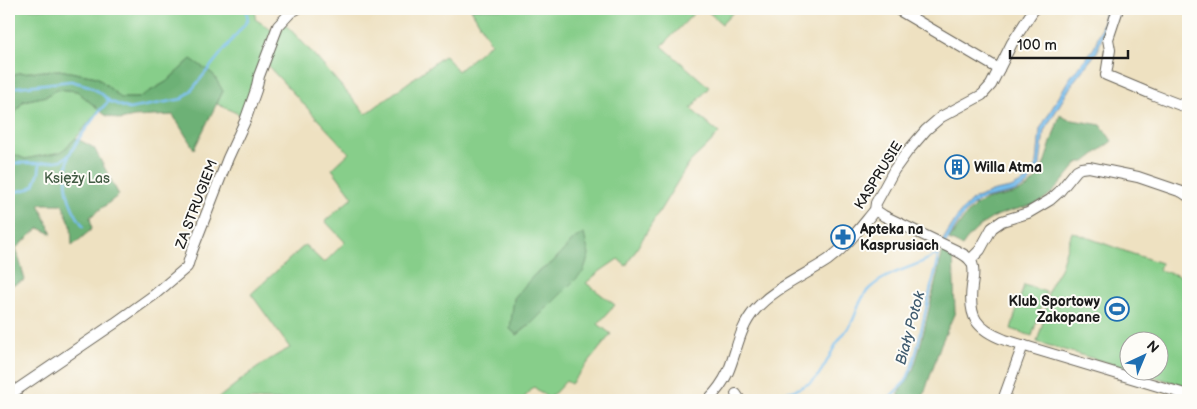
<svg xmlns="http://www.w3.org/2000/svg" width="1197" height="409" font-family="'Balsamiq Sans',sans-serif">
<rect width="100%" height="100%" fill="#fdfcf7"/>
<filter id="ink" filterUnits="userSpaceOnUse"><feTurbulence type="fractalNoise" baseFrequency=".02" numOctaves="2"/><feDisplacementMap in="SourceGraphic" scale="10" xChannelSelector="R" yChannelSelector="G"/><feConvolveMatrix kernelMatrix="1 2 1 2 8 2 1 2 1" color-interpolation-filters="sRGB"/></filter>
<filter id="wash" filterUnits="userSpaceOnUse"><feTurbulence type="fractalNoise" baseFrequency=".0096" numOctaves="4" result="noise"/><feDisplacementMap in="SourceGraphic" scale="20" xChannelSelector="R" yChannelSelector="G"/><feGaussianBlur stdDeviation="1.12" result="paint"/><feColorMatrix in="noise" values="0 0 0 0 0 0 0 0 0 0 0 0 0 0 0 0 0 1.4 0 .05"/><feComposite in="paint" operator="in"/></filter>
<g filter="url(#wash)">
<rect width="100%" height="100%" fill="#eee1c1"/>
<g fill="#87ce8a" stroke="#527553" fill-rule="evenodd">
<path d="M9 9H256L255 19 272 30 243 116 217 104 223 91 191 59 166 82 138 98H121L97 77 59 70 18 73 9 77Z"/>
<path d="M471 9H698L662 46 709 87 691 109 719 133C710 144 699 153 689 163L626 266 618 259 599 272 586 283 615 305 598 324 611 334 571 384 566 381 549 399 534 387 522 400H216C240 381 263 361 290 348L251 294 305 245 324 263 345 242 325 221 353 197 332 169 349 153 268 66 273 47 285 24 307 47 366 114 445 55 458 71 491 43ZM575 238 583 272 531 324 517 335 510 329 535 274 552 263Z"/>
<path d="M705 9H736L722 24Z"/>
<path d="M57 89 77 91 99 110 76 138 61 152 25 159 9 152V122L23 101 47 96Z"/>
<path d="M1072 232 1133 254 1161 263 1159 270 1188 278V377L1186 386 1137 372H1160V342H1130L1129 369 1037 342 1046 312V305L1048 293 1052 282 1060 269Z"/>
<path d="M1024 285 1046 292 1032 336 1011 329Z"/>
</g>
<g fill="#6db176" stroke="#446649">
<path d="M191 59 213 74 223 91 194 149 173 115 134 117 120 120 105 115 77 91 57 89 47 96 23 101 9 122V77L18 73 59 70 97 77 121 98H138L166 82Z"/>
<path d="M1060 115 1067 119 1101 125 1112 141 1085 162H1079C1067 175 1056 192 1041 201 1029 207 1016 209 1004 213 988 218 971 232 962 246L949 240 964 218 975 206 986 200 1013 194 1021 191 1028 187 1038 177 1043 167Z"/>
<path d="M76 138 94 148 119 195 90 217 92 229 72 246 71 225 62 204H39L52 234 39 228 16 248 25 280 13 285 9 281V152L25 159 61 152Z"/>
<path d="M584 234 589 255 583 272 531 324 517 335 510 329 514 298 535 274 552 263 575 238Z"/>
<path d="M943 250 953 253 955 312 941 344 922 400H899V391L907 382 913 370 919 351Z"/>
</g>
<path fill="#76bdee" stroke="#496c85" d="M1105 9H1110L1107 24 1097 52 1074 81 1044 131 1040 165 1031 180 1027 185 1019 190 1012 193 984 199 973 205 962 217 945 245 941 243 959 214 971 201 983 195 995 191 1011 188 1025 181 1029 177 1037 163 1040 129 1069 79 1094 48 1103 22Z"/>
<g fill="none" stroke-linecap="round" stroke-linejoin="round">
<g stroke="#76bdee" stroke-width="2.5">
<path d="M9 88 71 81 89 86 103 95 109 101 129 109 182 99 190 92 248 20 246 9"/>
<path d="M69 155C63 185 66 201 83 226"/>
<path d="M9 163H40"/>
<path d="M9 197 15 192 28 189 34 185 39 172 40 163 62 160 69 155 80 137 100 110 109 101"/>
<path d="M747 400C769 396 793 394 813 381 821 375 830 355 835 346 840 338 846 331 851 324 857 313 859 299 868 290 886 272 911 269 932 257L937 253 942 246"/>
<path d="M887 400 906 381 911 369 917 349 931 287 938 262 937 254"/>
</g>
</g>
</g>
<g filter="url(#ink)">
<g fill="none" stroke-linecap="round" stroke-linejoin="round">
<g stroke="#666156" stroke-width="12">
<g id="minor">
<path d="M897 9 999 69"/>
<path d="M1118 9 1108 39 1110 50 1106 75 1154 95 1188 108"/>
<path d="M875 210 884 216 957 251C963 254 969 257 972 263 975 270 973 279 972 286 968 317 976 329 1005 340L1188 395"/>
<path d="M970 260 980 250 992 228 1002 221 1028 213 1050 200 1059 192 1077 170 1081 168 1089 167 1138 177 1182 192 1188 196"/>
<path d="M736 394 740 400"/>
<path d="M9 395 115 323 154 295 187 267 192 251 228 158 245 121 256 90 259 76 278 26 291 12 297 9"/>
<path d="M708 400C716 392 723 383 728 372 737 351 739 328 755 310 774 288 804 276 828 260 847 246 860 228 875 210L876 203 894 170 907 152 926 130 941 117 982 95 991 85 1012 43 1034 9"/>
<path d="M1003 400 1023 345"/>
</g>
</g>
<use href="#minor" stroke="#fff" stroke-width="10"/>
</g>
</g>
<defs>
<g id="building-ring" transform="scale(1.25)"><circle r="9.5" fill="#fdfcf7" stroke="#1f6fb2" stroke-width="1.5"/><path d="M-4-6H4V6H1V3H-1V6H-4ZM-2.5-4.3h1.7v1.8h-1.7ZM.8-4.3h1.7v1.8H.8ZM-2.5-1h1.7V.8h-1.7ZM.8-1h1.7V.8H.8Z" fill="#1f6fb2"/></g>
<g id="pharmacy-ring" transform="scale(1.25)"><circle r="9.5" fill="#fdfcf7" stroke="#1f6fb2" stroke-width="1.5"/><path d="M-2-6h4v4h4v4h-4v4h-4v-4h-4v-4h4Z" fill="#1f6fb2"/></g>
<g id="stadium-ring" transform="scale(1.25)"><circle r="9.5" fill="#fdfcf7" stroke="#1f6fb2" stroke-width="1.5"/><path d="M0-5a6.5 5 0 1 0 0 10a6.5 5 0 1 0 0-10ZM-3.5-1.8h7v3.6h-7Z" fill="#1f6fb2"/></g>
</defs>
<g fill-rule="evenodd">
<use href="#building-ring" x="957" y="167"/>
<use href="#pharmacy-ring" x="843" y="237"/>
<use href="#stadium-ring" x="1117" y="309"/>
</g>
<g text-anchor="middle" stroke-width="4" stroke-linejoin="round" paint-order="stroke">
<g font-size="14" font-weight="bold" fill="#1c1c1c" stroke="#fdfcf7" text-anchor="start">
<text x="974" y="172">Willa Atma</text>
<text x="860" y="234">Apteka na<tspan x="860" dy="16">Kasprusiach</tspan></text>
<text x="1100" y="306" text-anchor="end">Klub Sportowy<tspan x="1100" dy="16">Zakopane</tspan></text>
</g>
<g font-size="14" fill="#1c1c1c" stroke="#fdfcf7">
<text transform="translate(878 175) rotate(-58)" y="5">KASPRUSIE</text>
<text transform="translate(196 204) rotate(-69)" y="5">ZA STRUGIEM</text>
</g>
<g font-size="14" fill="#415a42" stroke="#fdfcf7">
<text x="77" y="183">Księży Las</text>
</g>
<g font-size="15" font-style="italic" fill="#405c70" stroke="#fdfcf7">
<text transform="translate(910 328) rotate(-75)" y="5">Biały Potok</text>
</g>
</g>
<rect width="1197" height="409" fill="none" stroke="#fdfcf7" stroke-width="30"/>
<g transform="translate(1144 356) rotate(44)"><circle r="24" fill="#fdfcf7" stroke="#a3a29f"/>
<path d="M0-4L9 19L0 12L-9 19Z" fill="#1f6fb2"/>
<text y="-8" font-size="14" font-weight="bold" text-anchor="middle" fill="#1c1c1c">N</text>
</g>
<path d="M1010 50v8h118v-8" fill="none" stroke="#1c1c1c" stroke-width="2.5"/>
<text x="1017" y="50" font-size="15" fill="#1c1c1c" stroke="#fdfcf7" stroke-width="4" paint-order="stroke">100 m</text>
</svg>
